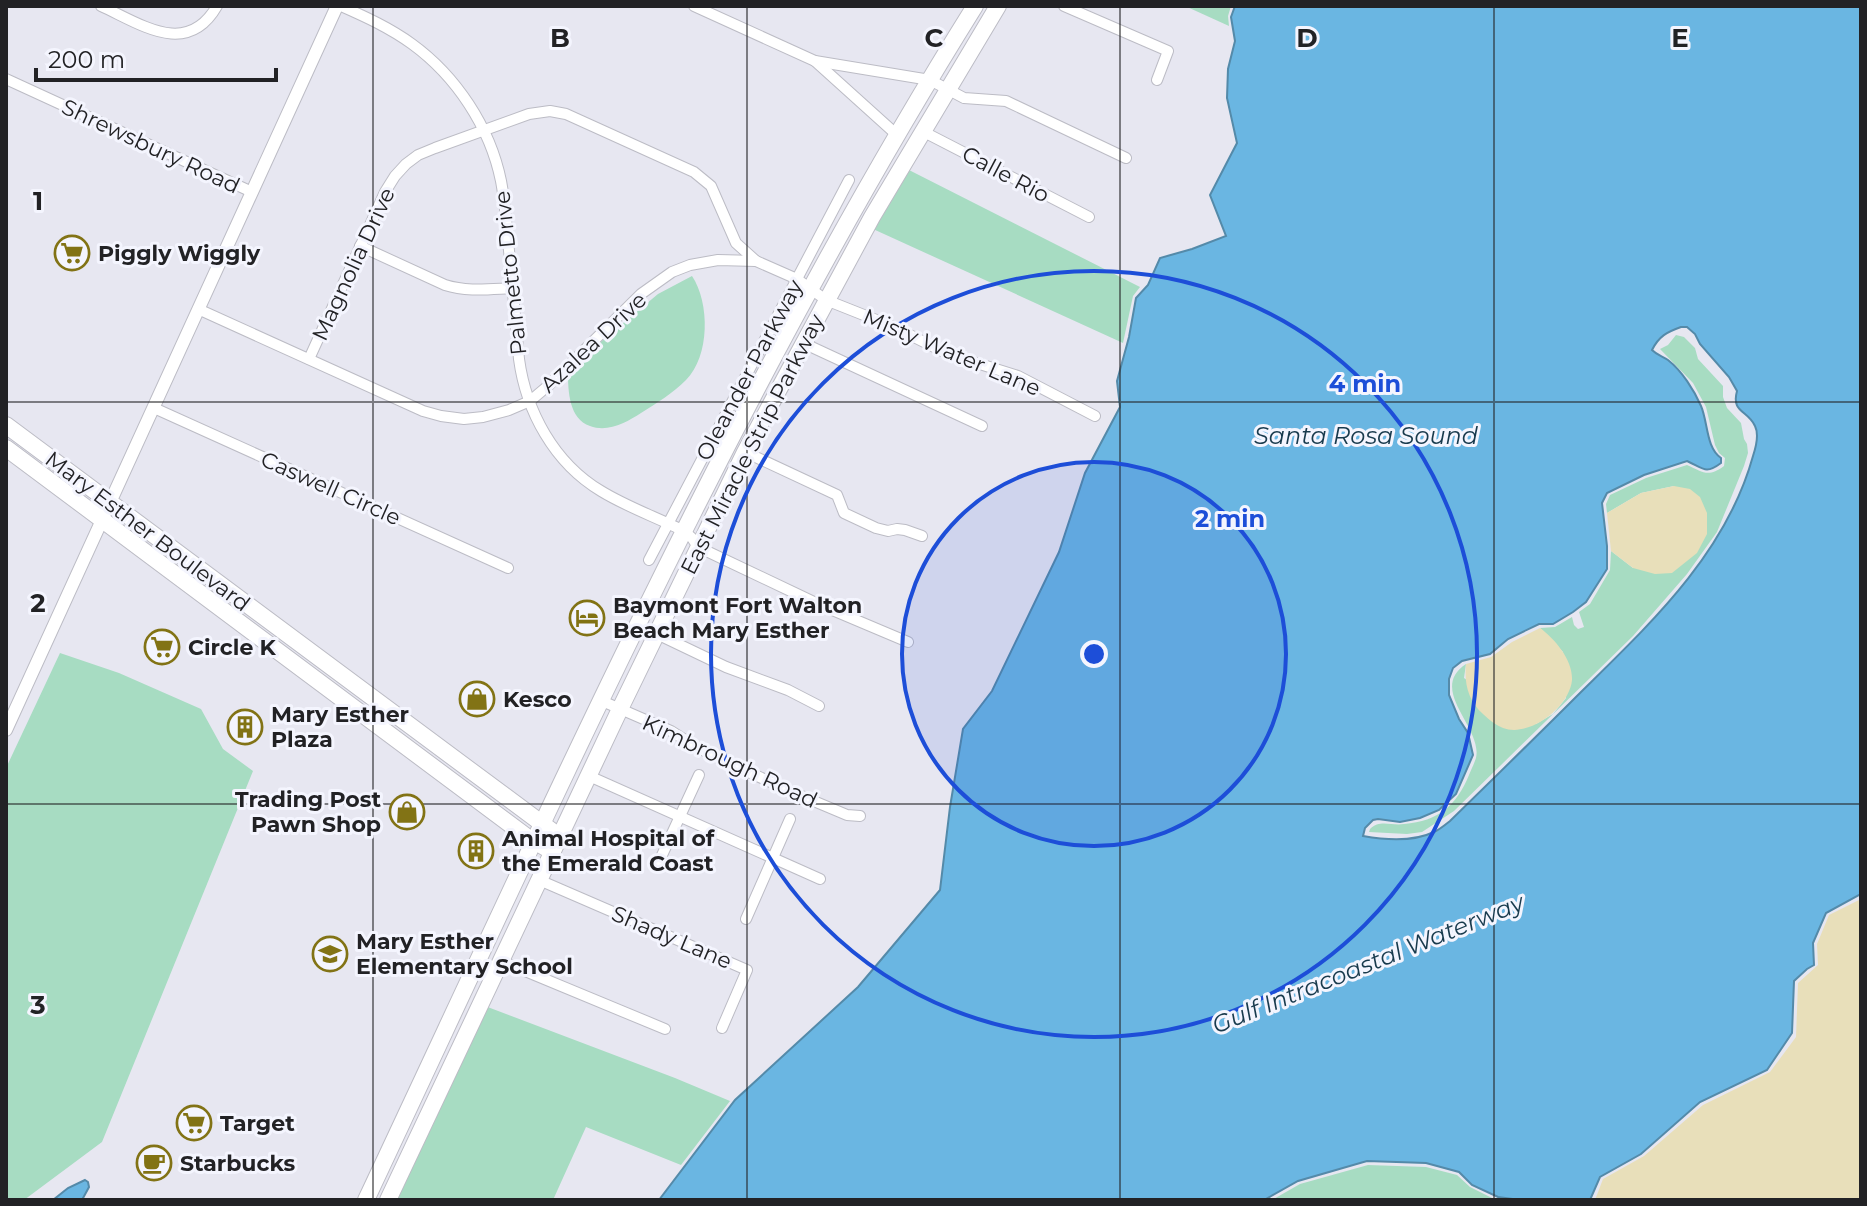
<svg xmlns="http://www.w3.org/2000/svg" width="1867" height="1206" font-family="Montserrat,sans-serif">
<rect width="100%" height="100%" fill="#e7e7f1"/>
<g fill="#a7dcc2">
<path d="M1185 6H1231L1228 16 1229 26Z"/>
<path d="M907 169 1140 287 1133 296 1123 343 873 229Z"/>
<path d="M692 276C710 303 710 356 686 380 673 393 657 403 641 413 627 422 608 433 590 426 569 419 568 391 568 373L591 350 658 294Z"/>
<path d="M1676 335 1684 337 1695 348 1698 359 1723 386V397L1727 408 1741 423 1744 439 1747 444 1748 453 1744 466 1717 532 1687 574 1633 636 1454 811 1422 832 1407 834 1369 832 1370 829C1380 819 1391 826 1404 824 1439 821 1456 806 1469 775 1471 770 1474 764 1476 758 1483 727 1427 690 1466 664L1464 678 1536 724 1553 714 1566 698 1563 652 1540 628 1555 627 1572 617 1574 625 1578 629 1584 627 1579 612 1590 604 1610 570 1611 551 1633 568 1674 486 1641 493 1607 513 1606 504 1610 495 1646 478 1687 465C1703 472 1708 478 1724 466L1725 458 1719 453 1715 445 1706 407 1693 383 1660 349 1668 345Z"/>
<path d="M60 653 119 673 201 709 223 749 253 771 102 1142 24 1200H6V768Z"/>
<path d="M485 1006 675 1078 730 1101 681 1165 586 1127 553 1200H400L396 1198Z"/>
<path d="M1368 1165 1426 1167 1457 1175 1470 1187 1496 1200H1272L1300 1184Z"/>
</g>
<g fill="#e8dfba">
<path d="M1674 486 1690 489 1700 497 1707 513V534L1697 553 1672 573 1655 574 1633 568 1611 551 1607 513 1641 493Z"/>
<path d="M1540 628C1555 639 1573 660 1572 680 1570 706 1530 738 1503 728 1496 725 1489 720 1483 714 1468 701 1464 683 1466 664L1491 657 1512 642Z"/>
<path d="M1861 899V1200H1595L1603 1179 1644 1156 1703 1105 1770 1072 1796 1037 1798 983 1818 965 1817 944 1829 915Z"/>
</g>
<g fill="#6ab6e2" stroke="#548aa9" stroke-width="2" fill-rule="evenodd">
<path d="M1235 6H1861V894L1826 913 1813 943 1814 965 1807 969 1794 981 1792 1033 1767 1070 1700 1102 1641 1154 1600 1177 1590 1200H1520L1498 1197 1472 1185 1459 1172 1426 1163 1367 1161 1298 1181 1264 1200H659L735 1100 858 987 940 890 950 807 963 729 992 691 1059 552 1085 473 1120 407 1117 381 1129 337 1136 298 1148 285 1160 258 1192 249 1226 236 1210 195 1237 143 1227 98 1228 69 1235 41 1231 17ZM1681 327H1687L1695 334 1700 344 1729 377 1737 391C1731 413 1748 410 1755 426 1759 434 1756 447 1753 456 1726 554 1650 624 1580 693 1537 736 1493 779 1450 821 1445 825 1439 830 1434 832 1413 842 1385 840 1363 836L1365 828 1373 820 1378 819 1400 822 1420 818 1439 810 1456 794 1473 755 1468 733 1459 719 1449 695V679L1453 668 1462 661 1490 654 1508 639 1539 624H1553L1573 612 1586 602 1607 569V546L1602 503 1607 493 1644 475 1687 461C1703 468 1705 475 1721 463V458C1706 448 1708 422 1701 406 1694 390 1682 371 1668 360 1662 356 1657 355 1652 350 1659 336 1667 332 1681 327Z"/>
<path d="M85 1180 88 1182 89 1187 82 1200H53L68 1188Z"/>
</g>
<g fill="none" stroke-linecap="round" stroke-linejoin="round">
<g stroke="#bcbcc5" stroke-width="12">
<g id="minor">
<path d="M101 6C141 24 187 58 217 6"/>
<path d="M341 6C366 17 390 28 412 44 456 76 490 127 501 181 506 207 507 234 510 260 513 293 516 326 519 359 526 411 554 463 601 491 627 507 656 517 684 531L692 538 698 547 818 604 908 642"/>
<path d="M694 6 815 61 930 80 964 98 1006 101 1126 158"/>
<path d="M1064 6 1168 51 1157 80"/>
<path d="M815 61 897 135"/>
<path d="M6 79 252 192"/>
<path d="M922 131 1089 217"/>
<path d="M360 246 445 285C467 292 489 289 513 288"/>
<path d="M198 309 423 411 441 416 464 419 483 417 509 410 530 401 549 385 641 294 672 272 690 265 718 260 756 261 797 279 826 300 894 327 948 354 1018 376 1095 416"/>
<path d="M803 343 982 426"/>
<path d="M309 359 385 192 395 176 406 164 418 155 435 148 529 114 550 111 566 114 694 172 711 186 736 243 756 261"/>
<path d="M154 408 508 568"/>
<path d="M745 452 837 495 844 513 876 528 888 531 897 529 905 530 922 536"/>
<path d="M649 560 849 180"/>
<path d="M657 634 726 667 788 690 819 706"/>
<path d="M602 701 671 731 693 745 722 760 797 794 847 815 860 816"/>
<path d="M589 776 820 879"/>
<path d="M657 866 699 775"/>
<path d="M539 880 747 970 722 1028"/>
<path d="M746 919 790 819"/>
<path d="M501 961 665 1029"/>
</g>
</g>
<g stroke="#bcbcc5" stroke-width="14">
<path id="tertiary" d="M6 730 337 6"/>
</g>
<g stroke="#bcbcc5" stroke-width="18">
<g id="primary">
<path d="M6 425 560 837"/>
<path d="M6 448 527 837 553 852"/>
</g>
</g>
<g stroke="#bcbcc5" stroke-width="18">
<g id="trunk">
<path d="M366 1200C556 796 738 385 975 6"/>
<path d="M388 1200 620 709 745 452 872 217 998 6"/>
</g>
</g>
<use href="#minor" stroke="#fff" stroke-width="10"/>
<use href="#tertiary" stroke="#fff" stroke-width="12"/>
<use href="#primary" stroke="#fff" stroke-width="16"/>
<use href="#trunk" stroke="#fff" stroke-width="16"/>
</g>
<path fill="none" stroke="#222225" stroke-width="2" stroke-opacity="0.55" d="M373 6V1200M747 6V1200M1120 6V1200M1494 6V1200M6 402H1861M6 804H1861"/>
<circle cx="1094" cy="654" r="192" fill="#1d4ed8" fill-opacity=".12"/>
<g fill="none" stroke="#1d4ed8" stroke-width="4">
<circle cx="1094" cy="654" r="192"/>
<circle cx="1094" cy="654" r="383"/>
</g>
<defs>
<g id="supermarket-ring" transform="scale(1.8)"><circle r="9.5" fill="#f4f5fe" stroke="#827315" stroke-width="1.5"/><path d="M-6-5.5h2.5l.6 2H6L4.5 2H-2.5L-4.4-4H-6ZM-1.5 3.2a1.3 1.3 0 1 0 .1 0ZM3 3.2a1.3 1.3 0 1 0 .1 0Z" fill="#827315"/></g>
<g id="hotel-ring" transform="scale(1.8)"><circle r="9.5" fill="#f4f5fe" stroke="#827315" stroke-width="1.5"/><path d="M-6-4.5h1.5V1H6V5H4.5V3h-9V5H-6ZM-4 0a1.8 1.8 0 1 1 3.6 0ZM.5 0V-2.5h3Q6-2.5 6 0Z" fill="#827315"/></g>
<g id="shop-ring" transform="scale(1.8)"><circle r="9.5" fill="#f4f5fe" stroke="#827315" stroke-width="1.5"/><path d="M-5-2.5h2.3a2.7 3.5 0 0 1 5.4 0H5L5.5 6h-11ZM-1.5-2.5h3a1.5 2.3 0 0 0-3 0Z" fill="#827315"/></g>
<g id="building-ring" transform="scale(1.8)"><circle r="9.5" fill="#f4f5fe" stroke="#827315" stroke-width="1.5"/><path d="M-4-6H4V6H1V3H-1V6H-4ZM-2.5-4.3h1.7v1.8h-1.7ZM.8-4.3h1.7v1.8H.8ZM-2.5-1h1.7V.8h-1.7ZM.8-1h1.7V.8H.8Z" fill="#827315"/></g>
<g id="school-ring" transform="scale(1.8)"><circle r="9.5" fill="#f4f5fe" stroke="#827315" stroke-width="1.5"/><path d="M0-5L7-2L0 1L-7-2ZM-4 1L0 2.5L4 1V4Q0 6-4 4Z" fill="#827315"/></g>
<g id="cafe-ring" transform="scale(1.8)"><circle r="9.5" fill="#f4f5fe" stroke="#827315" stroke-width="1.5"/><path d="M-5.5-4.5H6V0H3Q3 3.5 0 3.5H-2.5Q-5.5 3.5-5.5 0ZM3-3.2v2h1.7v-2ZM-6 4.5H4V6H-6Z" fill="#827315"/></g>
</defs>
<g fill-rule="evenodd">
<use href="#supermarket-ring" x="72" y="253"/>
<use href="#hotel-ring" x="587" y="618"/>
<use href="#supermarket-ring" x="162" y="647"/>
<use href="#shop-ring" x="477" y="699"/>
<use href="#building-ring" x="245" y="727"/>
<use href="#shop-ring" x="407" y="812"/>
<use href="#building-ring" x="476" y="851"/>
<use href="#school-ring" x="330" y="954"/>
<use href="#supermarket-ring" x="194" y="1123"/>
<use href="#cafe-ring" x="154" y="1163"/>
</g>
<g text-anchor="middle" stroke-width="6" stroke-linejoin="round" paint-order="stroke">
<g font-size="22" fill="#222225" stroke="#f4f5fe">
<text transform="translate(151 146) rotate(25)" y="8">Shrewsbury Road</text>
<text transform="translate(1006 174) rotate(28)" y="8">Calle Rio</text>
<text transform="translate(353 264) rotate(-65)" y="8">Magnolia Drive</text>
<text transform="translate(510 273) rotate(-96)" y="8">Palmetto Drive</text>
<text transform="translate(593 342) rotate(-43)" y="8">Azalea Drive</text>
<text transform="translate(952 352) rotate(23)" y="8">Misty Water Lane</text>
<text transform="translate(749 370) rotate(-62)" y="8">Oleander Parkway</text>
<text transform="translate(752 444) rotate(-63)" y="8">East Miracle Strip Parkway</text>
<text transform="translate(331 488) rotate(24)" y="8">Caswell Circle</text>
<text transform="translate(148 531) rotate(37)" y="8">Mary Esther Boulevard</text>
<text transform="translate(730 761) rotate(25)" y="8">Kimbrough Road</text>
<text transform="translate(672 937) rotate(23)" y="8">Shady Lane</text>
</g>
<g font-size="22" font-weight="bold" fill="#222225" stroke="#f4f5fe" text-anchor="start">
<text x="98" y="261">Piggly Wiggly</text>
<text x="613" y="613">Baymont Fort Walton<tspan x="613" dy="25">Beach Mary Esther</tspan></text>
<text x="188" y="655">Circle K</text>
<text x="503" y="707">Kesco</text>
<text x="271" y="722">Mary Esther<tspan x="271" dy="25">Plaza</tspan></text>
<text x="381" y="807" text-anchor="end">Trading Post<tspan x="381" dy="25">Pawn Shop</tspan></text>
<text x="502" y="846">Animal Hospital of<tspan x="502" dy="25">the Emerald Coast</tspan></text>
<text x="356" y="949">Mary Esther<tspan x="356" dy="25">Elementary School</tspan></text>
<text x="220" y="1131">Target</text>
<text x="180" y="1171">Starbucks</text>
</g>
<g font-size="24" font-style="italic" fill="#183a4d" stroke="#f4f5fe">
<text x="1366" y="444">Santa Rosa Sound</text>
<text transform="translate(1368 964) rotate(-22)" y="8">Gulf Intracoastal Waterway</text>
</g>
</g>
<g font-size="26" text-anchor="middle" font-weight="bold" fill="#222225" stroke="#f4f5fe" stroke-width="6" stroke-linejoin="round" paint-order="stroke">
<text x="560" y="47">B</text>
<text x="934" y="47">C</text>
<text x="1307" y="47">D</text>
<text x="1680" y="47">E</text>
<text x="38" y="210">1</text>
<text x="38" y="612">2</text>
<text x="38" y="1014">3</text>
</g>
<circle cx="1094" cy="654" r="12" fill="#1d4ed8" stroke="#f4f5fe" stroke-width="4"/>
<g font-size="24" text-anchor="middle" font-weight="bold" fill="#1d4ed8" stroke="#f4f5fe" stroke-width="6" stroke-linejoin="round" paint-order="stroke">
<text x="1365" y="392">4 min</text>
<text x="1230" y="527">2 min</text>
</g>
<rect width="1867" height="1206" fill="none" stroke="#222225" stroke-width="16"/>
<path d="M36 68v12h240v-12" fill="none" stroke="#222225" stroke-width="4"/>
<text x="48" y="68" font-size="24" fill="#222225" stroke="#f4f5fe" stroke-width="6" paint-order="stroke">200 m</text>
</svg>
